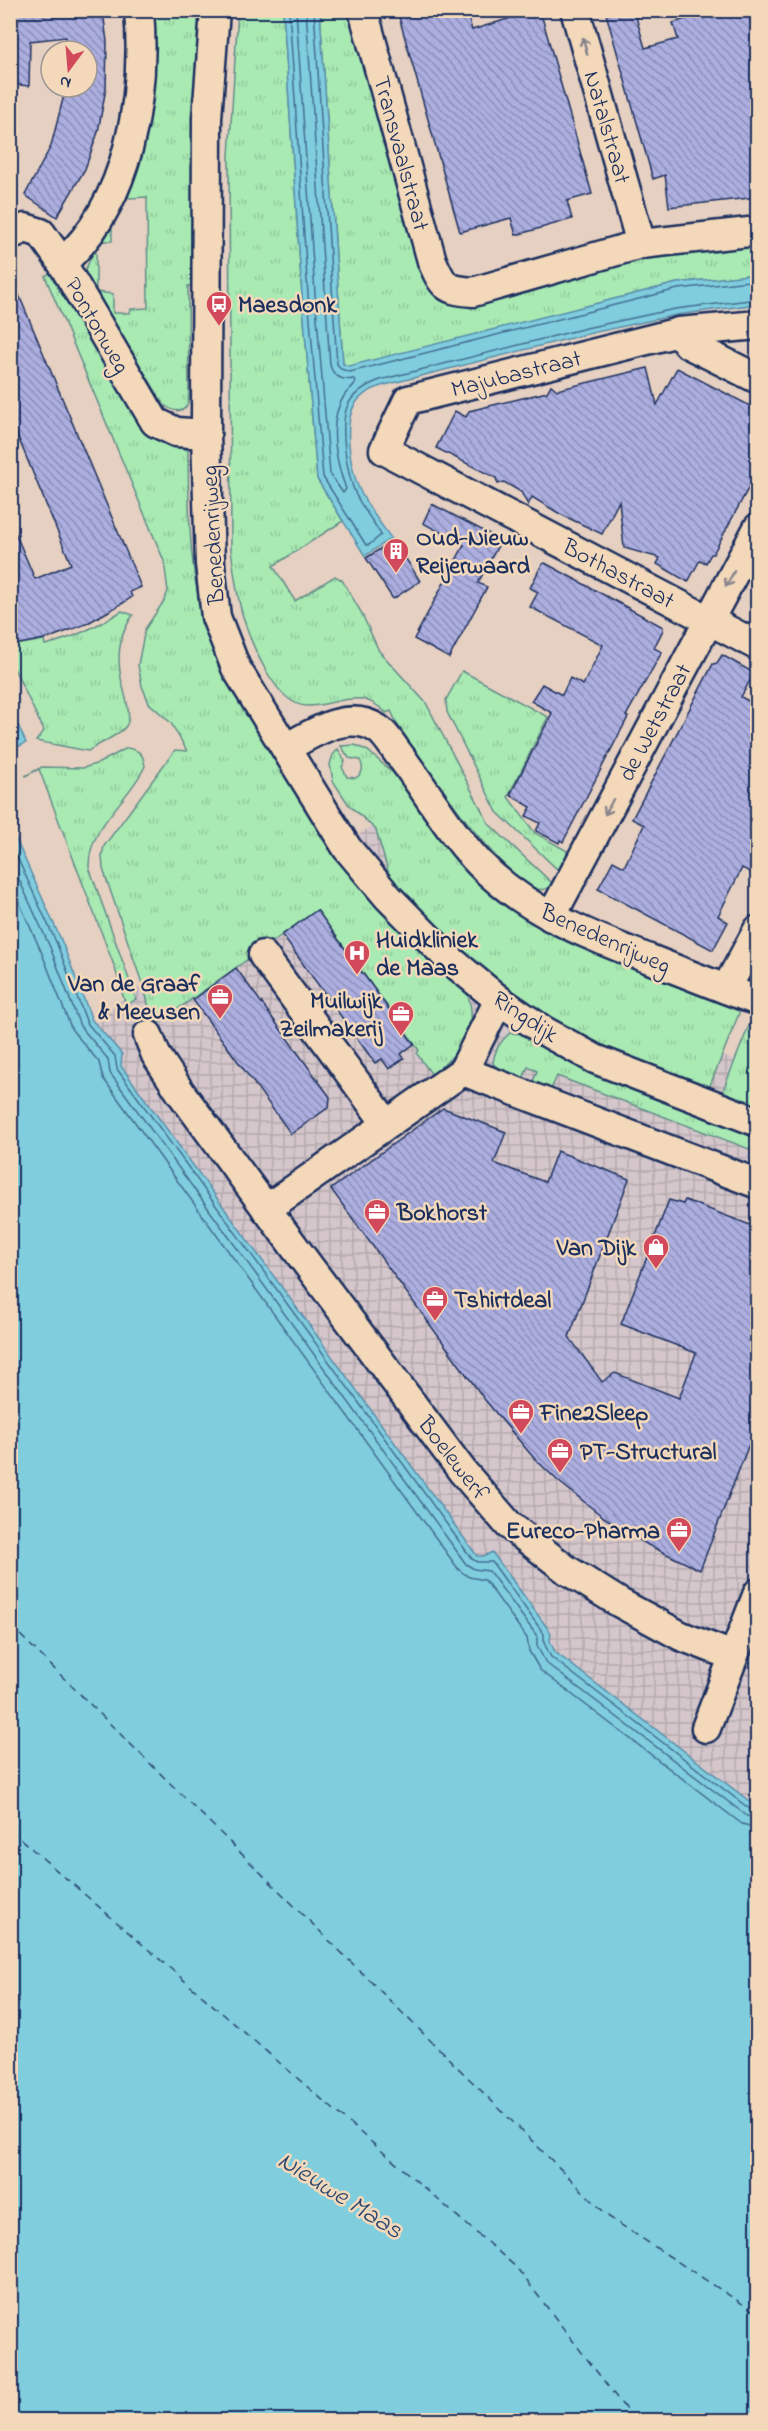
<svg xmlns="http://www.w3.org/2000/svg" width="768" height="2431" font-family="'Indie Flower',sans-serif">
<defs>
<pattern id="industrial-grid" width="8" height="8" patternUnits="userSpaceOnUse" patternTransform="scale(1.5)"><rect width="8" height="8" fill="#d4c6ca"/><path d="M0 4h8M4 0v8" fill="none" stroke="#b5aab0"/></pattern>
<pattern id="grass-tufts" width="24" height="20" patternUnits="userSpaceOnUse" patternTransform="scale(1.5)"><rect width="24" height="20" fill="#a9eab3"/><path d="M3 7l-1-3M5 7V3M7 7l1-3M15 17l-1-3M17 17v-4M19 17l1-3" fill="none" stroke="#91c99c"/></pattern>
<pattern id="building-back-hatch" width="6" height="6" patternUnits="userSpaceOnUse" patternTransform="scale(1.5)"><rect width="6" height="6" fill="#acaedf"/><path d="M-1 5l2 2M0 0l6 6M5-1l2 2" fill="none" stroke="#8b8eb8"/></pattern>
</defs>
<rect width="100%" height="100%" fill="#e5d0c1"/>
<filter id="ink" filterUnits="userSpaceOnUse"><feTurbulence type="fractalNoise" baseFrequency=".0167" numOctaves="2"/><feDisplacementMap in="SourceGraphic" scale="12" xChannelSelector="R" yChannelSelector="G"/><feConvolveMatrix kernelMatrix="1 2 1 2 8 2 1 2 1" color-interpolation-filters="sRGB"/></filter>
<g filter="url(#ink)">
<path fill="url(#industrial-grid)" d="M389 814 663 1037 757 1067V1838L527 1679 73 1043 117 1003Z"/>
<g fill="url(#grass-tufts)" stroke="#628c88" stroke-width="1.5">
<path d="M147 11H203L196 285 188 286 189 399C186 415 174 412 164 405L84 272 92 256 87 251 112 223V241H96V292L113 294V313H130L131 309 148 308 147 197 130 198 125 194Z"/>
<path d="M238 11H283L302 295 317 479 343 521 273 566 295 601 335 576 342 580 361 612 379 651 426 703 489 824 552 883C528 926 411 743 397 724L391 711 386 713C359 686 339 705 308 706 275 707 249 638 242 613 236 592 234 570 231 549L229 156Z"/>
<path d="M320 11H353L441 293 637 258 757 244V274L677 283 348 367 343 364Z"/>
<path d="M55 270 152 434 170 445 188 450C189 517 188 579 211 643L464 986C483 1026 463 1049 432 1075L417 1054 419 1050 317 910 154 1026 145 992 103 869 102 855 104 846 175 750 187 751 171 723 149 703 142 686 138 665 145 629 164 601 168 591 164 561 45 276Z"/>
<path d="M122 611 133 615C121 632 117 652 120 672 121 686 134 715 126 726 121 734 97 745 88 751L36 741 44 731 11 662V642L13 641 16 645 44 640 45 645C74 638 97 626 122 611Z"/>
<path d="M462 671 548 717 508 797 535 833 569 852 559 871 497 812 447 712 446 700Z"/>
<path d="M355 745 368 751 400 779 461 860 742 1006 707 1093 638 1067 552 1024 449 945 392 885 376 830 349 805 333 781 330 764 333 755 338 749 345 761 342 767 347 777 356 778C363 773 364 768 360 760L349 758 341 746Z"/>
<path d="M127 748C139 750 143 753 145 766 129 801 88 826 89 867L136 999 126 1006 115 968 39 769 25 776 42 767 83 768 99 763Z"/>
<path d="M752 1018 757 1020V1113L720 1098Z"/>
<path d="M510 1033 525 1034 757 1135V1152L557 1076 550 1092 532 1085 537 1071 528 1067 522 1081 500 1073 493 1063C495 1049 500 1042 510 1033Z"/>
</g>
<g fill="#80cdde" stroke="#588eab" stroke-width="1.5">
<path d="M283 11H320L343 364 349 366 677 283 757 274V304L676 315 587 334 381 386C372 389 361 394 355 404 342 425 351 474 362 495 370 510 381 524 391 538L365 556 317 479 302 295Z"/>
<path d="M10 707 26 743 11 750H10Z"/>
<path d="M11 818 14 835 62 942 92 1020 122 1054 121 1066 477 1556H485L492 1552 551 1633 550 1641 555 1652 757 1807V2420H11Z"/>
</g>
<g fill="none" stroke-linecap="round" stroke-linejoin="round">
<g stroke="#436e91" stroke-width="1.5">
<path d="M289 10 308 295 323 477 366 545H369L381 535C374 522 363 509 356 495 350 481 347 466 345 450 341 414 343 394 380 380L586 328 675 309 758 299"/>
<path d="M296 10 315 294 330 474 343 493 346 489C336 462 327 422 344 396 347 391 353 387 356 382L354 379C343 381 333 377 330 365L306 10"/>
<path d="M314 10 337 364 341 369 350 372 678 289 758 280"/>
<path d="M10 842 57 944 87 1023 115 1056 117 1069 472 1559 477 1562H492L544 1634V1643L551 1657 751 1810 758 1812"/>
<path d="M10 860 50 947 80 1026 108 1059 110 1073 466 1564 474 1569 489 1571 537 1636V1646L546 1663 747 1816 758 1819"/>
<path d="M10 882 41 951 72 1030 99 1062 103 1078 459 1570 469 1577 485 1580 527 1638 529 1651 540 1670 742 1824 758 1828"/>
</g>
<g stroke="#2a4771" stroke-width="1.5" stroke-dasharray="8 6" stroke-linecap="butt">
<path d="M10 1625 609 2217 758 2314"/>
<path d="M10 1830 516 2267 634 2420"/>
</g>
</g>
<g fill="url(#building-back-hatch)" stroke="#1b2f5e" stroke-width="1.5">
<path d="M42 10 103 11 107 42 106 88 98 132 85 169 57 217 25 195 51 146 66 87H87V51H67L66 37 30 41 29 86 10 84V15Z"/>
<path d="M397 10H466L472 30 514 17 512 10H540L592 194 567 201 572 219 516 235 511 218 460 232Z"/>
<path d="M605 10H634L645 48 678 39 673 23 699 15 698 10H758V197L669 207 665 175 653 179Z"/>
<path d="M11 276 141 587 130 592 132 597 123 603 86 624 49 638 15 645 10 634V521L35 579 71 564 10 418Z"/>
<path d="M648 368 657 405 677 368 758 410V470L713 554H711L706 563 700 560 688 582 657 564 660 558 624 548 619 501 602 534 560 514 532 497 528 505 521 492 504 482 498 484 496 478 436 448 455 411 466 417 469 411 547 392 551 385 557 390Z"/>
<path d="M432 504 501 540 478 583 487 587 449 658 414 639 464 545 423 523Z"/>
<path d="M394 540 420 581 393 599 366 558Z"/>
<path d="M545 563 663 627V630L654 648 662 652 626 716 628 717 563 842 560 840 559 843 536 831 540 823 526 816 531 807 510 795 552 713 531 701 542 684 562 695 570 678 583 685 603 645 530 607 538 592 530 588 542 564Z"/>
<path d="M722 655 754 673 741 697 758 706V876L742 868 718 916 728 922 713 950 598 889 613 861 624 867 644 825 632 819 713 664 717 663Z"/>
<path d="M317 910 414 1044 401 1054 404 1058 389 1069 382 1059 375 1063 282 935Z"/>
<path d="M236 968 330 1097 329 1107 291 1134 193 1000Z"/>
<path d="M443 1108 506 1132 494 1163 545 1182 557 1151 629 1179 569 1337 602 1382 615 1373 679 1398 696 1353 621 1324 669 1200 683 1204 685 1200 758 1228V1421L700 1570 648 1545 602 1516 558 1481 533 1457 485 1400 331 1189Z"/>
</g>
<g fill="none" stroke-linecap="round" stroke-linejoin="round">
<g stroke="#1b2f5e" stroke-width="33">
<g id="minor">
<path d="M215 10 207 118 206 434 210 564 216 617 236 668 347 848 388 897 448 958 499 1000 544 1031 595 1059 758 1122"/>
<path d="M363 10 432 261C443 286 445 290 473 292L641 244 758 231"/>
<path d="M575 10 641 244"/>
<path d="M10 235 25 228 41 233 62 263 155 422 176 432 206 434"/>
<path d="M62 263C130 203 146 96 139 10"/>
<path d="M758 325 679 332 408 400 384 450 758 646"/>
<path d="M679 332 688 344 758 379"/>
<path d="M286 748C313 733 348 709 378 729 387 735 394 749 401 757 427 792 449 831 479 863 526 912 590 936 652 960 687 974 722 988 758 1001"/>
<path d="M551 917 758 528"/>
<path d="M263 955 386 1123"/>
<path d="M726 989 758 930"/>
<path d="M148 1035 156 1055 181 1093 296 1249 463 1472 509 1525 567 1570 620 1603 681 1636 733 1656"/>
<path d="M463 1071 758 1184"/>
<path d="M266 1209 463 1071 499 1000"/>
<path d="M706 1728 758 1593"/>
</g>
</g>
<use href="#minor" stroke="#f3d9ba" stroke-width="28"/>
</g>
<defs><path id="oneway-shaft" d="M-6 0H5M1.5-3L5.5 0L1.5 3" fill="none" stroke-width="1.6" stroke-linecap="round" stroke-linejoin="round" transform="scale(1.5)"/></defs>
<g stroke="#87848c">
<use href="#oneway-shaft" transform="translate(585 46) rotate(-105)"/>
<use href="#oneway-shaft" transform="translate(730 579) rotate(118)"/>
<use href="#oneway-shaft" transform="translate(609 807) rotate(118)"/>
</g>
</g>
<defs>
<g id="bus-pin" transform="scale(1.35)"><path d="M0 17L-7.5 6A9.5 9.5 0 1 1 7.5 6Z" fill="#d1495b" stroke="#f3d9ba"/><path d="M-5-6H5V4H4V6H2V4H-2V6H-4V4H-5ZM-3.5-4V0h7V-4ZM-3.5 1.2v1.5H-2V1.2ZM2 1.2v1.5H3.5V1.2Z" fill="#fff"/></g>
<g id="building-pin" transform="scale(1.35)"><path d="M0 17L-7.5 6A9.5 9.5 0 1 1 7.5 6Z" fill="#d1495b" stroke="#f3d9ba"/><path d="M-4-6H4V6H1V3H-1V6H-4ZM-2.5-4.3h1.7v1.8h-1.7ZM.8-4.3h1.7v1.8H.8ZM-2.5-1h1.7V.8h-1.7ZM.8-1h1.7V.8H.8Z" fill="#fff"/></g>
<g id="hospital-pin" transform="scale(1.35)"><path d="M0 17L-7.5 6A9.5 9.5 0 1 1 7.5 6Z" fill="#d1495b" stroke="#f3d9ba"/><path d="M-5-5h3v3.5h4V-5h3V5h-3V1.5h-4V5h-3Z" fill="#fff"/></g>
<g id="office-pin" transform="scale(1.35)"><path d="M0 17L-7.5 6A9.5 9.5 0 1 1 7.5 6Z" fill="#d1495b" stroke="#f3d9ba"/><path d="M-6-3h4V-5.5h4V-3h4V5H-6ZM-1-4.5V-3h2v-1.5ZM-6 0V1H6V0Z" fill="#fff"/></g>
<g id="shop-pin" transform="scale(1.35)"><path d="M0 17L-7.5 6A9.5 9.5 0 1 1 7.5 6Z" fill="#d1495b" stroke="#f3d9ba"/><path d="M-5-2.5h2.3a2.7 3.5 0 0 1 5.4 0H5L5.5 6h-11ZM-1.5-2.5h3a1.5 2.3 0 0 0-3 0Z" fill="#fff"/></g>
</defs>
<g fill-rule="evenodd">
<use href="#bus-pin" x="219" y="304"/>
<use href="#building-pin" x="396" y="551"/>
<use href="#hospital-pin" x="357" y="953"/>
<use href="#office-pin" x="220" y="997"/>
<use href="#office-pin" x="401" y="1014"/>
<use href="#office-pin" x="377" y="1212"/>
<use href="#shop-pin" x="656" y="1247"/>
<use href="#office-pin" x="435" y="1299"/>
<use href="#office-pin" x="521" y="1412"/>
<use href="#office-pin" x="560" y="1451"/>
<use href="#office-pin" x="679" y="1530"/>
</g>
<g text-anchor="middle" stroke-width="5" stroke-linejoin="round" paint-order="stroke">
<g font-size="24" fill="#1b2f5e" stroke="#f3d9ba">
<text transform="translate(608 127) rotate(74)" y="8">Natalstraat</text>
<text transform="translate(402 153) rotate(75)" y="8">Transvaalstraat</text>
<text transform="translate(98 325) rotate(60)" y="8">Pontonweg</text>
<text transform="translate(516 373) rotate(-14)" y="8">Majubastraat</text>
<text transform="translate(212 535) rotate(-93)" y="8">Benedenrijweg</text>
<text transform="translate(619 573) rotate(28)" y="8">Bothastraat</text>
<text transform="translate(654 722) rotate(-62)" y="8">de Wetstraat</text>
<text transform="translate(606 938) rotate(24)" y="8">Benedenrijweg</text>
<text transform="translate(526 1016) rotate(34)" y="8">Ringdijk</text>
<text transform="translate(454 1458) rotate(52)" y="8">Boelewerf</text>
</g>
<g font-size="24" font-weight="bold" fill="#1b2f5e" stroke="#f3d9ba" text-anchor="start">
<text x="238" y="312">Maesdonk</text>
<text x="416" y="545">Oud-Nieuw<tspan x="416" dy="28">Reijerwaard</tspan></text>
<text x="376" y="947">Huidkliniek<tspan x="376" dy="28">de Maas</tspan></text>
<text x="200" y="991" text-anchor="end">Van de Graaf<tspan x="200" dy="28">&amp; Meeusen</tspan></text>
<text x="382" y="1008" text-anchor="end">Muilwijk<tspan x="382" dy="28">Zeilmakerij</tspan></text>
<text x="397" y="1220">Bokhorst</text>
<text x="636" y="1255" text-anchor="end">Van Dijk</text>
<text x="454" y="1307">Tshirtdeal</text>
<text x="540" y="1420">Fine2Sleep</text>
<text x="580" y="1459">PT-Structural</text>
<text x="660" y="1538" text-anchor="end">Eureco-Pharma</text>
</g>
<g font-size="26" font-style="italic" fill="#2a4771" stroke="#f3d9ba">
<text transform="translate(341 2194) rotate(32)" y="9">Nieuwe Maas</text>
</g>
</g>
<rect width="768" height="2431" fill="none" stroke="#f3d9ba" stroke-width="36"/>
<rect x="18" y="18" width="732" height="2395" fill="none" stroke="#1b2f5e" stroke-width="2" filter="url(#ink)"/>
<g transform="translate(69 69) rotate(196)"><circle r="28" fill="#f3d9ba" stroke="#9d9595" stroke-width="1.5"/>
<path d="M0-4.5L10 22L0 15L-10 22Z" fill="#d1495b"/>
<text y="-9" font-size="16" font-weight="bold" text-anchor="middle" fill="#1b2f5e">N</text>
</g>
</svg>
